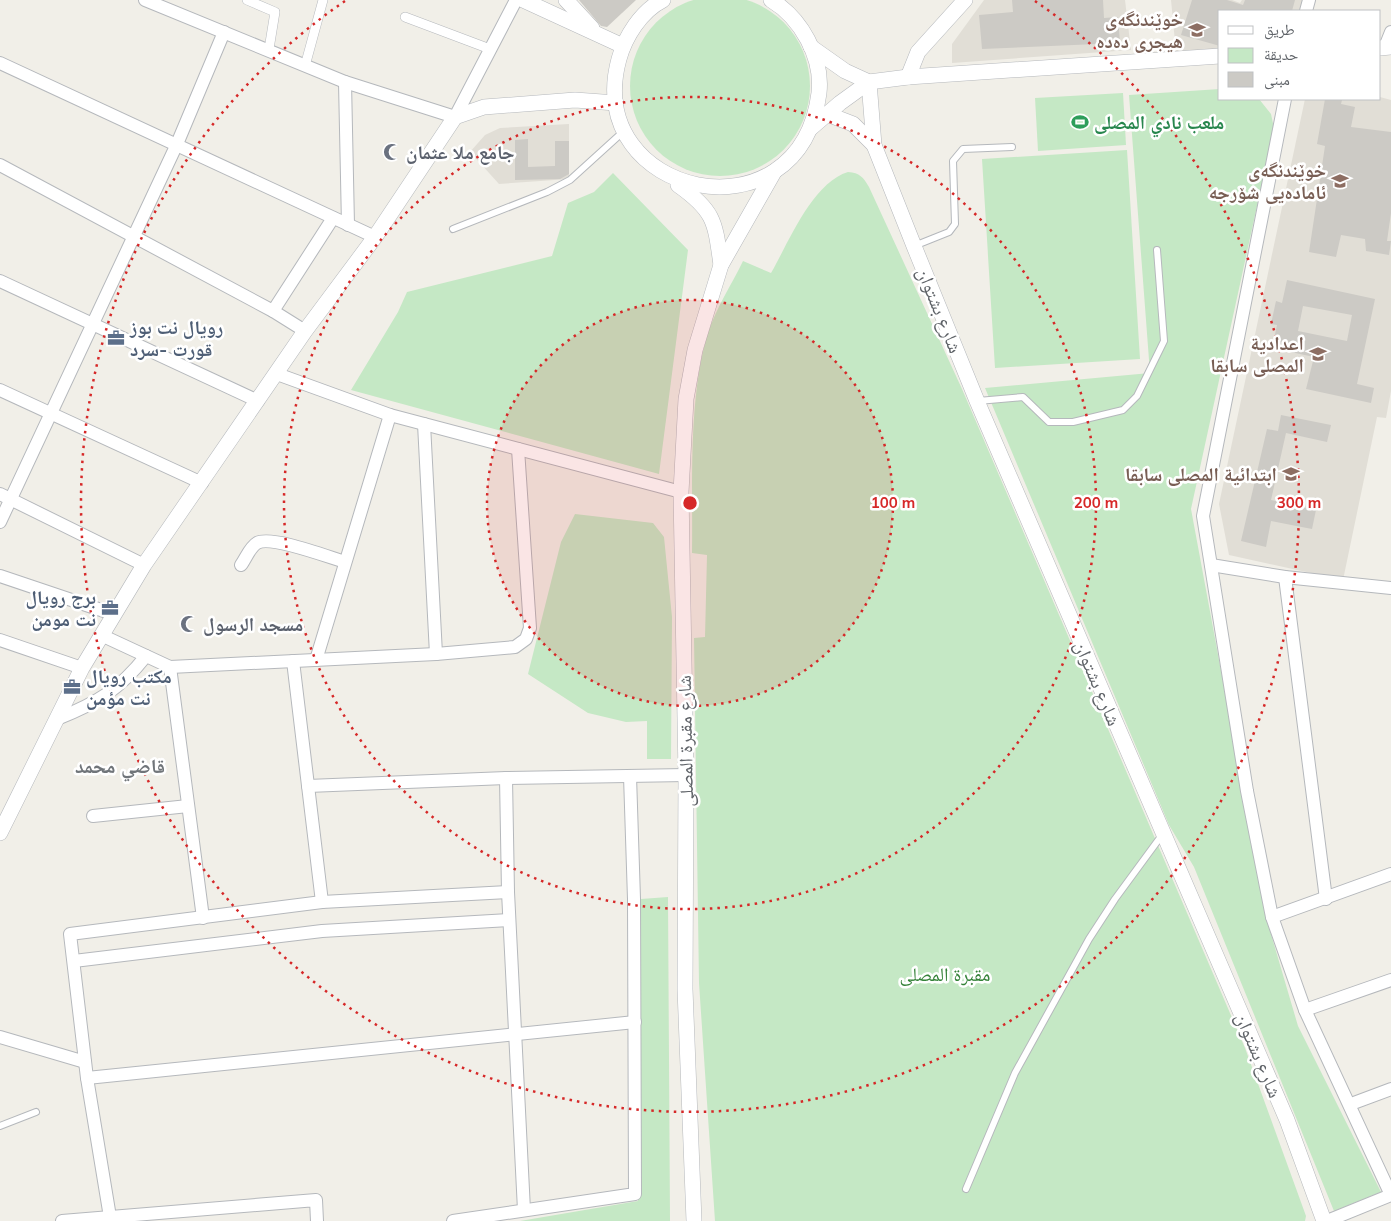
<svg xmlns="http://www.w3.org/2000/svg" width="1391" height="1221" font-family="Mulish,'Noto Naskh Arabic',sans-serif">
<rect width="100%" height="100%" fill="#f1efe8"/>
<g fill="#e1ded6">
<path d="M984 0H1125L1131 50 952 63V44Z"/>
<path d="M1171 0H1232L1240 3 1242 0H1304L1301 11H1220V50L1176 52Z"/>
<path d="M1380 97 1391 100V391L1386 418 1377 417 1343 580 1229 555 1219 504 1305 99Z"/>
<path d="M569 124V179L499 184 470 152 485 135 500 128Z"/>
</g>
<g fill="#c5e8c5">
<circle cx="720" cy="86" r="90"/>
<path d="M1220 89V99H1259L1271 114 1274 128 1191 509 1268 924 1298 1026 1381 1192 1334 1211 1194 867 1169 825 985 388 1150 373 1129 95Z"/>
<path d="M1123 93 1126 145 1038 151 1035 98Z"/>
<path d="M1127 150 1140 359 995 368 982 159Z"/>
<path d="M848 172C860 173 863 177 869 187L962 389 1245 1048 1306 1216 1305 1221H715L699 983 694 638 705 637 707 555 692 553C693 485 688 397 708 333 716 308 732 284 743 261L771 273C789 242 812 183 848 172Z"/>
<path d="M613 173 688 250 659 474 351 390 398 312 407 292 552 256 568 203 594 192Z"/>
<path d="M575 514 653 523 664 537 672 617 671 759H647V721L626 722 588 713 528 674 561 542Z"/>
<path d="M668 897 670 1221H520L638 1201 641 899Z"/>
</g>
<g fill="#cccac5" fill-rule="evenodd">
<path d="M579 0H636L607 27 601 26Z"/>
<path d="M1012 0H1103L1104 18 1118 17 1120 43 982 49 979 15 1013 12Z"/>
<path d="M1192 0H1227L1243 5 1245 0H1295L1292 11H1220V46L1181 35Z"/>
<path d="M1325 99 1342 100 1341 104 1355 107 1351 127 1391 132V213L1387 241H1391L1389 255 1366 251 1365 239 1341 235 1336 257 1309 252 1325 146 1317 144Z"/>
<path d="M528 139V167L555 166V141H569V174L560 179 515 180V140Z"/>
<path d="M1287 280 1375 299 1357 384 1374 388 1371 403 1306 389 1314 357 1272 348 1277 325 1271 324 1276 301 1282 303ZM1303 306 1352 315 1347 341 1298 331Z"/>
<path d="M1281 415 1331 425 1327 442 1286 433 1271 500 1316 510 1312 529 1271 521 1266 547 1241 541 1267 429 1278 431Z"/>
</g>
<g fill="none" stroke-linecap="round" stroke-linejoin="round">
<g stroke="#b5b8bc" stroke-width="8">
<g id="service">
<path d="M453 229 547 192 570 180 624 131"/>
<path d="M914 246 949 232 955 224 953 161 963 149 1012 147"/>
<path d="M978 401 1023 397 1049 422H1073L1123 410 1137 396 1164 341 1157 250"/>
<path d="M0 1126 36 1112"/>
<path d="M966 1189 1015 1073 1089 939 1115 899 1162 835"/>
</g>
</g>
<g stroke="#b5b8bc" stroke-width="10">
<g id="pedestrian">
<path d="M247 0 275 12 269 49"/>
<path d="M405 17 490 49"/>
<path d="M305 66 323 0"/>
</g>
</g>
<g stroke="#b5b8bc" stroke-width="14">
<g id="minor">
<path d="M145 0 345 82 455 117 516 0"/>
<path d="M1306 11 1309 0"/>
<path d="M1385 47 1391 32"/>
<path d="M0 63 375 237"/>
<path d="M345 82 348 225"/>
<path d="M1285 99 1203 516 1247 791 1272 917 1305 1010 1391 1195"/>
<path d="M0 165 273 311 305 331"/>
<path d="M0 281 258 401"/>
<path d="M273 311 333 218"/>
<path d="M277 374 390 415 681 492"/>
<path d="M0 390 202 483"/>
<path d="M424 424 436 654"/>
<path d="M0 494 144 565"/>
<path d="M0 522 177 144 224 32"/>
<path d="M241 565C246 558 250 547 257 543 271 535 328 557 345 562"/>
<path d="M1211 565 1285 577 1391 588"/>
<path d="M0 576 113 614"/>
<path d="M1285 577 1326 899"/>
<path d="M101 635 170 667 436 654 515 647 526 639 530 628 518 449"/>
<path d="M0 640 82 668"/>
<path d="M316 660 390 415"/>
<path d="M293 661 322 902"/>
<path d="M170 667 203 918"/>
<path d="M57 719C97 703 119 690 146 656"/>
<path d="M506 778 508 892 524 1210"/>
<path d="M308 786 506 778 686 775"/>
<path d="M93 816 188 806"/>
<path d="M1272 917 1391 874"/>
<path d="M74 961 322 931 509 920"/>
<path d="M1305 1010 1391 980"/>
<path d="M0 1037 85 1062"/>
<path d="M87 1078 635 1022"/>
<path d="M1351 1104 1391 1089"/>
<path d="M110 1217 87 1078 70 934 322 902 508 892"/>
<path d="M62 1221 316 1200 317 1221"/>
<path d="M453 1221 635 1194 634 899 630 776"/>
<path d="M1327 1221 1391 1195"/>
</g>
</g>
<g stroke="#b5b8bc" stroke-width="16">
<g id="tertiary">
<path d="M523 0 623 46"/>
<path d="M566 0 592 28"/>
<path d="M663 0C641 11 625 37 619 59 581 197 800 245 819 93 823 57 801 18 771 0"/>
<path d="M811 47 845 71 869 82"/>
<path d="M1380 48 1391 47"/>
<path d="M908 77 918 52 965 0"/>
<path d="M869 82 874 145 914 246 977 401 1287 1120 1324 1221"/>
<path d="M827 114 853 124 874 145"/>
<path d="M811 128 840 103 869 82 908 77 1220 56"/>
<path d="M678 185C715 211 715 222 721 265"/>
<path d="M0 833 82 668 144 565 305 331 375 237 455 117 484 107 575 100 616 103"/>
<path d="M694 1221 685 989 686 775 681 492 686 399 695 350 721 265 774 172"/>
</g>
</g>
<use href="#service" stroke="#fff" stroke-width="6"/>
<use href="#pedestrian" stroke="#fff" stroke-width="9"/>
<use href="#minor" stroke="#fff" stroke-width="12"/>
<use href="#tertiary" stroke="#fff" stroke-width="15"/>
</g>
<circle cx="690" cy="503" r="203" fill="#d62828" fill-opacity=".12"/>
<g fill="none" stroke="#d62828" stroke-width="2.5" stroke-dasharray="2.5 5">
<circle cx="690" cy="503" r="203"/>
<circle cx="690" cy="503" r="406"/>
<path d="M1035 1A609 609 0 1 1 345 1"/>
</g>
<defs>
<g id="school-bare" transform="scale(1.35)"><path d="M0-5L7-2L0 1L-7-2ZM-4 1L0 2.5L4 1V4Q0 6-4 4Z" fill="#8d6e63" stroke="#fff" stroke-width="2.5" paint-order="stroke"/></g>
<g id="stadium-bare" transform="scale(1.35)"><path d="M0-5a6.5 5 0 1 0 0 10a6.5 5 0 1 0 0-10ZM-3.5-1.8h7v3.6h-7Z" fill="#2e9e5b" stroke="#fff" stroke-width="2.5" paint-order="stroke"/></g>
<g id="mosque-bare" transform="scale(1.35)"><path d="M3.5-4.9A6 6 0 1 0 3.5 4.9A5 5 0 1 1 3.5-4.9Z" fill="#6b7280" stroke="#fff" stroke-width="2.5" paint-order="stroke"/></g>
<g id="office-bare" transform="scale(1.35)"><path d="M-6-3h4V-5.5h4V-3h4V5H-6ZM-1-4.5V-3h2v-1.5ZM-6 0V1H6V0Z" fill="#5c6f8a" stroke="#fff" stroke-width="2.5" paint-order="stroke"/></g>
</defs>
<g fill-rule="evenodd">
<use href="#school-bare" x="1197" y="30"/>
<use href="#stadium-bare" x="1080" y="122"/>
<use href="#mosque-bare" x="392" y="152"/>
<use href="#school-bare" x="1340" y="181"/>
<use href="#office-bare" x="116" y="338"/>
<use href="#school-bare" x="1318" y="354"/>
<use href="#school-bare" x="1291" y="474"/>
<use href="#office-bare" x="110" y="608"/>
<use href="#mosque-bare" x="189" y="624"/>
<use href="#office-bare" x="72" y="687"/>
</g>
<g text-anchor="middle" stroke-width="5" stroke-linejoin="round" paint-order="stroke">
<g font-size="19" font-weight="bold" fill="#785e54" stroke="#fff" text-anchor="end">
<text x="1183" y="26">خوێندنگەی<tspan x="1183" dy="22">هیجری دەدە</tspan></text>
<text x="1326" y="177">خوێندنگەی<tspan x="1326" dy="22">ئامادەیی شۆرجە</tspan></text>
<text x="1304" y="350">اعدادية<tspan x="1304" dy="22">المصلى سابقا</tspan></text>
<text x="1277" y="481">ابتدائية المصلى سابقا</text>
</g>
<g font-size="19" font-weight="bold" fill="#27864d" stroke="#fff" text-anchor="start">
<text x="1094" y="129">ملعب نادي المصلى</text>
</g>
<g font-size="19" font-weight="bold" fill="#5b616d" stroke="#fff" text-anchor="start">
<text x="406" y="159">جامع ملا عثمان</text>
<text x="203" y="631">مسجد الرسول</text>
</g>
<g font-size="19" fill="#5f6368" stroke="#fff">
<text transform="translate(940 310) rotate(68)" y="7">شارع بشتوان</text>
<text transform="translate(1098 683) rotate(67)" y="7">شارع بشتوان</text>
<text transform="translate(685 741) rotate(-91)" y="7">شارع مقبرة المصلى</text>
<text transform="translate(1259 1055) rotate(67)" y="7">شارع بشتوان</text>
</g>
<g font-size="19" font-weight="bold" fill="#4e5e75" stroke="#fff" text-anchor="start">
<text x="130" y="334">رويال نت بوز<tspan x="130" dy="22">قورت -سرد</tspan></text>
<text x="96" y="604" text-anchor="end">برج رويال<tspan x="96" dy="22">نت مومن</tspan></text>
<text x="86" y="683">مكتب رويال<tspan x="86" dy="22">نت مؤمن</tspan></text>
</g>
<g font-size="19" fill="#348238" stroke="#fff">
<text x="945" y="981">مقبرة المصلى</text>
</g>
<g font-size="20" font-weight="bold" fill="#70757a" stroke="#fff">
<text x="120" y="773">قاضي محمد</text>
</g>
</g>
<circle cx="690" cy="503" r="8" fill="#d62828" stroke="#fff" stroke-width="2.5"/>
<g font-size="15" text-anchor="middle" font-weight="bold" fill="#d62828" stroke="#fff" stroke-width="5" stroke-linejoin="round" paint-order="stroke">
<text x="893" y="508">100 m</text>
<text x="1096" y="508">200 m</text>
<text x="1299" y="508">300 m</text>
</g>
<rect x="1218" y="10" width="162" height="90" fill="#ffffff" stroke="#bfc1c3"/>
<rect x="1228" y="26" width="25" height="8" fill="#ffffff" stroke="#bfc1c3"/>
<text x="1264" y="35" font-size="15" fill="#5f6368">طريق</text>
<rect x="1228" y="48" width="25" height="15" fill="#c5e8c5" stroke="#bfc1c3"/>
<text x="1264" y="60" font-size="15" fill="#5f6368">حديقة</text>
<rect x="1228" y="72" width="25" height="15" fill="#cccac5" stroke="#bfc1c3"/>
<text x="1264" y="85" font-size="15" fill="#5f6368">مبنى</text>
</svg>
